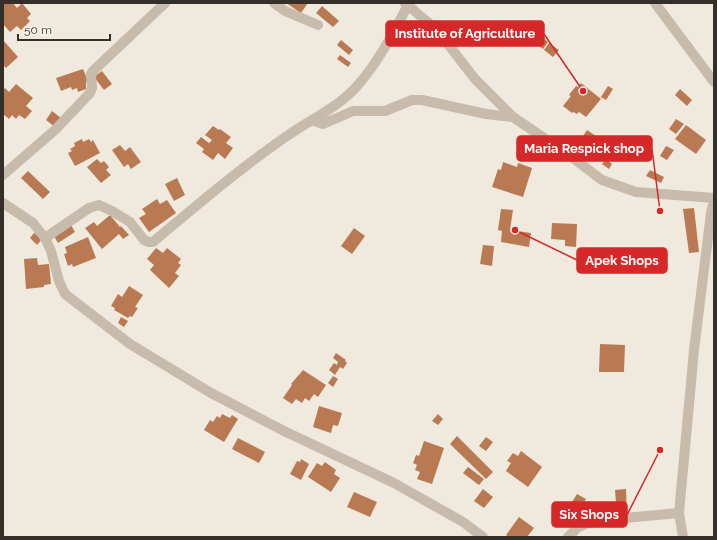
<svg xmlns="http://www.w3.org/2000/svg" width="717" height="540" font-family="Raleway,sans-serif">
<rect width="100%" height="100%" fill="#f0eade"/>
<g fill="#b97952">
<path d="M3 3H13L17 8 22 3 31 14 27 18 30 21 21 30 17 26 10 32 3 24Z"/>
<path d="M286 3H308L301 13Z"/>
<path d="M322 6 339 21 333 27 316 13Z"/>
<path d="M536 33 548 42 543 49 530 40Z"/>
<path d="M3 40 18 57 6 68 3 65Z"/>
<path d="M341 40 353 50 349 55 337 45Z"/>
<path d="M549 43 559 50 553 57 544 50Z"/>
<path d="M340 55 351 63 348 67 337 59Z"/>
<path d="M83 69 88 81 86 82V89L78 92 77 88 72 90 71 87 61 91 56 78Z"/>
<path d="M102 71 112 84 104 90 94 77Z"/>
<path d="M581 83 601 99 586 117 579 112 577 114 573 112 572 113 563 106 571 96 569 95 576 86 578 87Z"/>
<path d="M16 84 33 98 26 106 32 111 25 119 19 115 16 119 12 115 9 119 3 114V91L5 88 9 92Z"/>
<path d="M608 86 613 89 606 100 601 97Z"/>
<path d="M680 89 692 100 687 106 675 95Z"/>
<path d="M52 111 61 118 55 127 46 120Z"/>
<path d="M676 119 684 124 676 134 669 129Z"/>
<path d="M686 125 706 140 696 154 675 139Z"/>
<path d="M213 126 219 130 220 129 231 137 226 143 233 148 225 159 218 153 213 160 202 152 204 149 196 143 201 137 209 143 212 140 205 135Z"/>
<path d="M587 130 614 148 606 159 579 142Z"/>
<path d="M82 139 83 142 89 139 91 142 93 140 100 153 75 166 68 153 72 151 70 149 75 146 74 143Z"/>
<path d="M120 145 125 151 130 147 141 162 131 169 128 164 124 167 112 150Z"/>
<path d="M666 146 674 150 667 160 660 156Z"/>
<path d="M97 159 101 163 104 161 109 167 106 170 111 175 101 183 87 167Z"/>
<path d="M606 159 612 164 609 169 602 164Z"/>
<path d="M503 162 517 167 518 163 532 168 523 197 492 187 498 169 501 170Z"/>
<path d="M650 170 664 177 661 183 646 176Z"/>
<path d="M28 171 50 192 43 199 21 178Z"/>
<path d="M177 178 185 195 174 201 165 184Z"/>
<path d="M157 199 160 204 167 200 176 213 149 232 139 218 146 214 142 209Z"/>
<path d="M694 208 699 252 689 253 683 209Z"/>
<path d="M501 209 513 210 510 230 531 233 529 247 501 242 502 231 498 230Z"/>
<path d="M110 215 120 227 121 226 129 235 123 239 119 234 102 249 85 228 94 222 97 226Z"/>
<path d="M552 223 577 224 576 247 565 246V240L551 239Z"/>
<path d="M71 225 75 232 58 243 54 236Z"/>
<path d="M354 228 365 236 352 254 341 246Z"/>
<path d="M34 233 42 239 37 245 30 238Z"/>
<path d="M88 237 96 258 73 267 72 264 68 266 64 254 67 253 65 247Z"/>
<path d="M483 245 494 246 492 266 480 264Z"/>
<path d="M156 248 163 253 167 248 181 259 178 263 181 265 175 273 179 276 169 288 150 270 154 265 147 259Z"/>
<path d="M37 258 38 265 49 264 51 284 44 285V287L26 289 24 259Z"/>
<path d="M129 286 143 295 135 307 138 308 132 317 130 316 128 318 114 310 115 308 111 306 118 294 122 297Z"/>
<path d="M121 317 128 321 124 327 118 323Z"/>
<path d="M600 344 625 345 624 372H599Z"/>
<path d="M336 353 346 360 345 361 347 363 343 369 340 367 335 375 329 370 334 363 337 365 338 362 333 358Z"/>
<path d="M303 370 326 385 318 397 314 394 309 401 305 398 302 403 296 399 292 404 283 398 292 385 291 384Z"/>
<path d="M333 376 338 379 333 387 328 383Z"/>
<path d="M319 406 342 413 338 426 333 425 331 433 313 427Z"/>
<path d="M222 414 230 418 232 415 238 419 224 442 204 430 210 420 213 422 217 416 220 418Z"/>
<path d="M438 414 443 419 438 425 432 421Z"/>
<path d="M457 436 493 472 486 479 450 444Z"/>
<path d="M486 437 493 442 486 451 479 446Z"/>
<path d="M238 438 265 452 259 463 232 449Z"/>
<path d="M424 441 444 448 432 484 417 479 420 472 415 470 417 465 413 463 416 455 419 456Z"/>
<path d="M521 451 542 467 528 487 506 471 511 463 507 461 513 453 518 456Z"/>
<path d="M301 459 309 464 301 480 290 474 297 461 300 462Z"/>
<path d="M325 462 336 470 334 474 340 478 331 492 308 477 317 463 322 466Z"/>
<path d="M468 467 484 479 479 485 463 473Z"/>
<path d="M483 489 493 497 484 508 474 501Z"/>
<path d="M626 489 627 515H617L615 490Z"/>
<path d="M354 492 377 502 370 517 347 507Z"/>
<path d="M577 494 586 499 575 516 567 510Z"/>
<path d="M519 517 534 528 527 537H509L506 535Z"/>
</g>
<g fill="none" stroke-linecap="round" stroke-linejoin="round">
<g stroke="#c7bbab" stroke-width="10">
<path d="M274 3 285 11 318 25"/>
<path d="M405 3 437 30 475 79 513 117 569 155 602 180 636 192 714 198"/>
<path d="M655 3 714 82"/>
<path d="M312 120 323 124 353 111H385L412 100H422L486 114 513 117"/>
<path d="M3 175 55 130 90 93 92 88 91 74 93 71 165 3"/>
<path d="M3 203 33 223 45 238 51 251 59 281 65 294 130 344 211 393 284 431 394 483 463 522 483 537"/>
<path d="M45 238 89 208 99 205 112 211 130 222 144 240 149 242H153C196 206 238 170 284 138 309 120 338 108 358 85 379 61 393 33 408 5"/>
<path d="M568 537 577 528 592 521 679 513"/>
<path d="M683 537 679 513 694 350 711 213 714 201"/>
</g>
</g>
<path fill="none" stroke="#d62828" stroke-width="1.5" d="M583 91L544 34M660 211L652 149M515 230L577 260M660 450L627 515"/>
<g fill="#d62828" stroke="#f8f3ea" stroke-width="1.5">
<circle cx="583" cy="91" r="4"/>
<circle cx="660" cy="211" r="4"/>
<circle cx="515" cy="230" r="4"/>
<circle cx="660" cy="450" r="4"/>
</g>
<g fill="#d62828" stroke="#d62828" stroke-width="1.5">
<rect x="386" y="21" width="158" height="25" rx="4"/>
<rect x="517" y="136" width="135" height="25" rx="4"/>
<rect x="577" y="248" width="90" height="25" rx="4"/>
<rect x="552" y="502" width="75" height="25" rx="4"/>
</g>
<g font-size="13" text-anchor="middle" font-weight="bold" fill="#fff">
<text x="465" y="38">Institute of Agriculture</text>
<text x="584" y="153">Maria Respick shop</text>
<text x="622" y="265">Apek Shops</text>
<text x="589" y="519">Six Shops</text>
</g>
<rect width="717" height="540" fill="none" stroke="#352f29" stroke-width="8"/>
<path d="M18 34v6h92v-6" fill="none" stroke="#352f29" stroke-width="2"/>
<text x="24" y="34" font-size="12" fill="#352f29" stroke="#f8f3ea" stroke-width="3" paint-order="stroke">50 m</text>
</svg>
